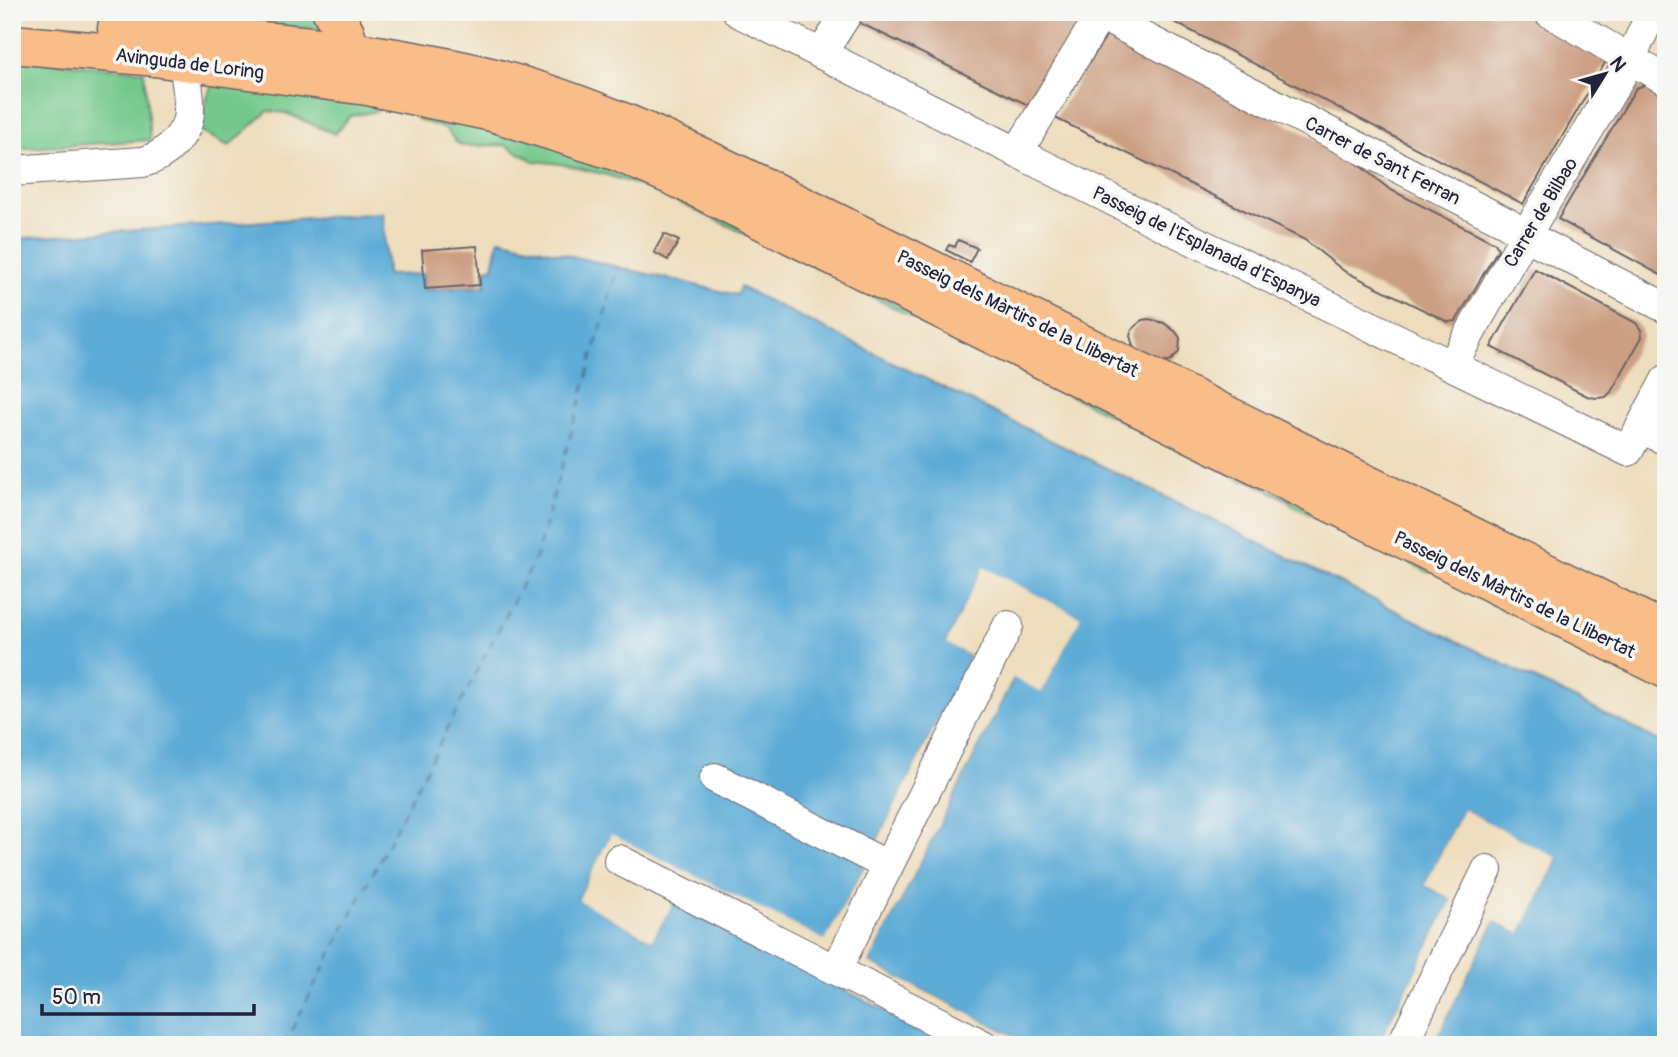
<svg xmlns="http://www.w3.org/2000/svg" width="1678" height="1057" font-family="Pangolin,sans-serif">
<rect width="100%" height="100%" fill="#f6f6f2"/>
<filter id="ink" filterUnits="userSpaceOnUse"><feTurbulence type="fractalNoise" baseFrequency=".0143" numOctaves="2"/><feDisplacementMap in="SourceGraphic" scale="14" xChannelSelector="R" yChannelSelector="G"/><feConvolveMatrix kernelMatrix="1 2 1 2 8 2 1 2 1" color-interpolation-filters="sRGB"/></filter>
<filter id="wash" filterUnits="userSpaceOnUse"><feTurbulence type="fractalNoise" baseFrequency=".00686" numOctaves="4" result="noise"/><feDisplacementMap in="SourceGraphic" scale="28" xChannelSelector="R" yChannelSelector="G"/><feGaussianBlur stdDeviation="1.57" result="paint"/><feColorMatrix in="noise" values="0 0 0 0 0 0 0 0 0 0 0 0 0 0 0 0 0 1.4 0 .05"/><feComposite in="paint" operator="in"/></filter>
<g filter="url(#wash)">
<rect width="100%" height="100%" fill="#eeddbc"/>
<g fill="#73c88b" stroke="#4a7563" stroke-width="2">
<path d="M222 12H310L323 29 214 21Z"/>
<path d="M12 58 144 71 150 140 12 149Z"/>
<path d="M216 83 381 103 378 111 350 116 335 134 286 113 268 111 229 146 198 130C204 115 204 95 216 83Z"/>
<path d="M418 110 545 142 659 186 1512 609 1510 613 1477 597 1473 591 1432 571 1428 572 1293 506 1288 500 1246 479 1243 481 1035 378 1031 372 989 351 985 353 850 286 846 281 650 189 607 175 561 164 534 161 505 145 462 146 456 142 446 129 417 119Z"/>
</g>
<path fill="#5dacd7" stroke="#406789" stroke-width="2" d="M383 213 387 275 423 274 424 290 485 286 484 270 493 267 499 239 737 295 740 287 1666 744V1045H1433L1494 921 1520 934 1558 859 1463 809 1425 885 1452 899 1378 1045H1031L869 963 1014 677 1042 691 1080 617 983 568 946 642 970 656 866 864 825 941 611 835 578 899 652 940 673 903 953 1045H12V239Z"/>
<g fill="#eeddbc">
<path d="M983 567 1081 617 1042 692 1013 678 869 963 1031 1045H1023L866 964 1011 675 1015 674 1040 687 1076 618 984 572 950 641 972 653 973 657 869 866 827 943 823 944 612 839 582 898 651 935 670 901 673 904 652 940 578 900 611 834 825 940 866 864 970 656 946 643Z"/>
<path d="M1463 809 1558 858 1520 934 1494 921 1433 1045H1430L1491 919 1495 917 1518 929 1554 860 1464 813 1429 883 1454 896 1455 900 1382 1045H1378L1452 899 1425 885Z"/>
</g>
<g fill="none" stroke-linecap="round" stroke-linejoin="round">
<path stroke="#3a5979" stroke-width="2" stroke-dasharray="9 7" stroke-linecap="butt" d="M284 1045 536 557 618 267"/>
</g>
<g id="blocks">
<g fill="#cc9f82">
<path d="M864 12H1066L1081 21 1028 105 858 22Z"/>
<path d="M1155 12H1527L1606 61 1523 204Z"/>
<path d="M1109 31 1348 156 1389 189 1495 243 1498 249 1456 321 1448 322 1344 271 1305 240 1055 118Z"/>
<path d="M1645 85 1666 96V278L1558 219 1636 88Z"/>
<path d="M664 234 679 241 668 260 654 252Z"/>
<path d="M958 240 977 248 970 262 946 250 949 245 955 247Z"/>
<path d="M477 246 480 285 425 289 422 250Z"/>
<path d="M1535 269 1636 323 1641 330 1642 337 1611 392 1606 397 1597 398 1589 397 1491 347Z"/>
<path d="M1149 319 1164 323 1176 332 1180 338 1179 352 1170 361 1163 363 1134 349 1130 336 1132 330 1142 320Z"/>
</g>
</g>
</g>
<g filter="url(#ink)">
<use href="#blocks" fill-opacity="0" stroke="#696368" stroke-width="2"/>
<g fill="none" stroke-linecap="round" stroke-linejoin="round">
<g stroke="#696368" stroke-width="32">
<g id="minor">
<path d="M738 12 1164 226 1628 451 1666 380"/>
<path d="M1094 12 1507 223 1525 235 1666 308"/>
<path d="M1549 12 1666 80"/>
<path d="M821 54 848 12"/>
<path d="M1017 153 1102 12"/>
<path d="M12 171 143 162C164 157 188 135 189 112 190 96 186 78 184 62"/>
<path d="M1452 365 1518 248 1630 60 1652 12"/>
<path d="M1641 428 1666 440"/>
<path d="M715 778 888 866"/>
<path d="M619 860 983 1045"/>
<path d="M836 970 1008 626"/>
<path d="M1402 1045 1487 870"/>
</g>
</g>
<g stroke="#696368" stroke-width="41">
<g id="major">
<path d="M332 12 345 32 350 50"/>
<path d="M117 28C242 39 368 47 490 77 585 101 673 143 760 185L1666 632"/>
<path d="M12 44 146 56 367 86 492 112 618 152 675 177 1666 669"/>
</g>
</g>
<use href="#minor" stroke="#fff" stroke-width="30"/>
<use href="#major" stroke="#f8bd89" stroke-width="38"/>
</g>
</g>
<g text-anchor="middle" stroke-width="7" stroke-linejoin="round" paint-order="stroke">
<g font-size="19" fill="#22223b" stroke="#f6f6f2">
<text transform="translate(190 63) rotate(7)" y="7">Avinguda de Loring</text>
<text transform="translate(1383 160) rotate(27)" y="7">Carrer de Sant Ferran</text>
<text transform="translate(1540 212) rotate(-59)" y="7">Carrer de Bilbao</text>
<text transform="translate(1207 246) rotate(26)" y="7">Passeig de l'Esplanada d'Espanya</text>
<text transform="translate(1018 313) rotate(26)" y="7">Passeig dels Màrtirs de la Llibertat</text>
<text transform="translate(1515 594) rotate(26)" y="7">Passeig dels Màrtirs de la Llibertat</text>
</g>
</g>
<rect width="1678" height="1057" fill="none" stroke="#f6f6f2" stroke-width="42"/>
<g transform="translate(1605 74) rotate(53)" stroke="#f6f6f2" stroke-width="5" paint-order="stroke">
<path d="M0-5L12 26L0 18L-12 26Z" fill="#22223b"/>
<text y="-10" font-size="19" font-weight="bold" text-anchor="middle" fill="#22223b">N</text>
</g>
<path d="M42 1004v10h212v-10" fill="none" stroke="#22223b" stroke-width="3.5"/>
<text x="52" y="1004" font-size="21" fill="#22223b" stroke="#f6f6f2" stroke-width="5" paint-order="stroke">50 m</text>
</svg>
